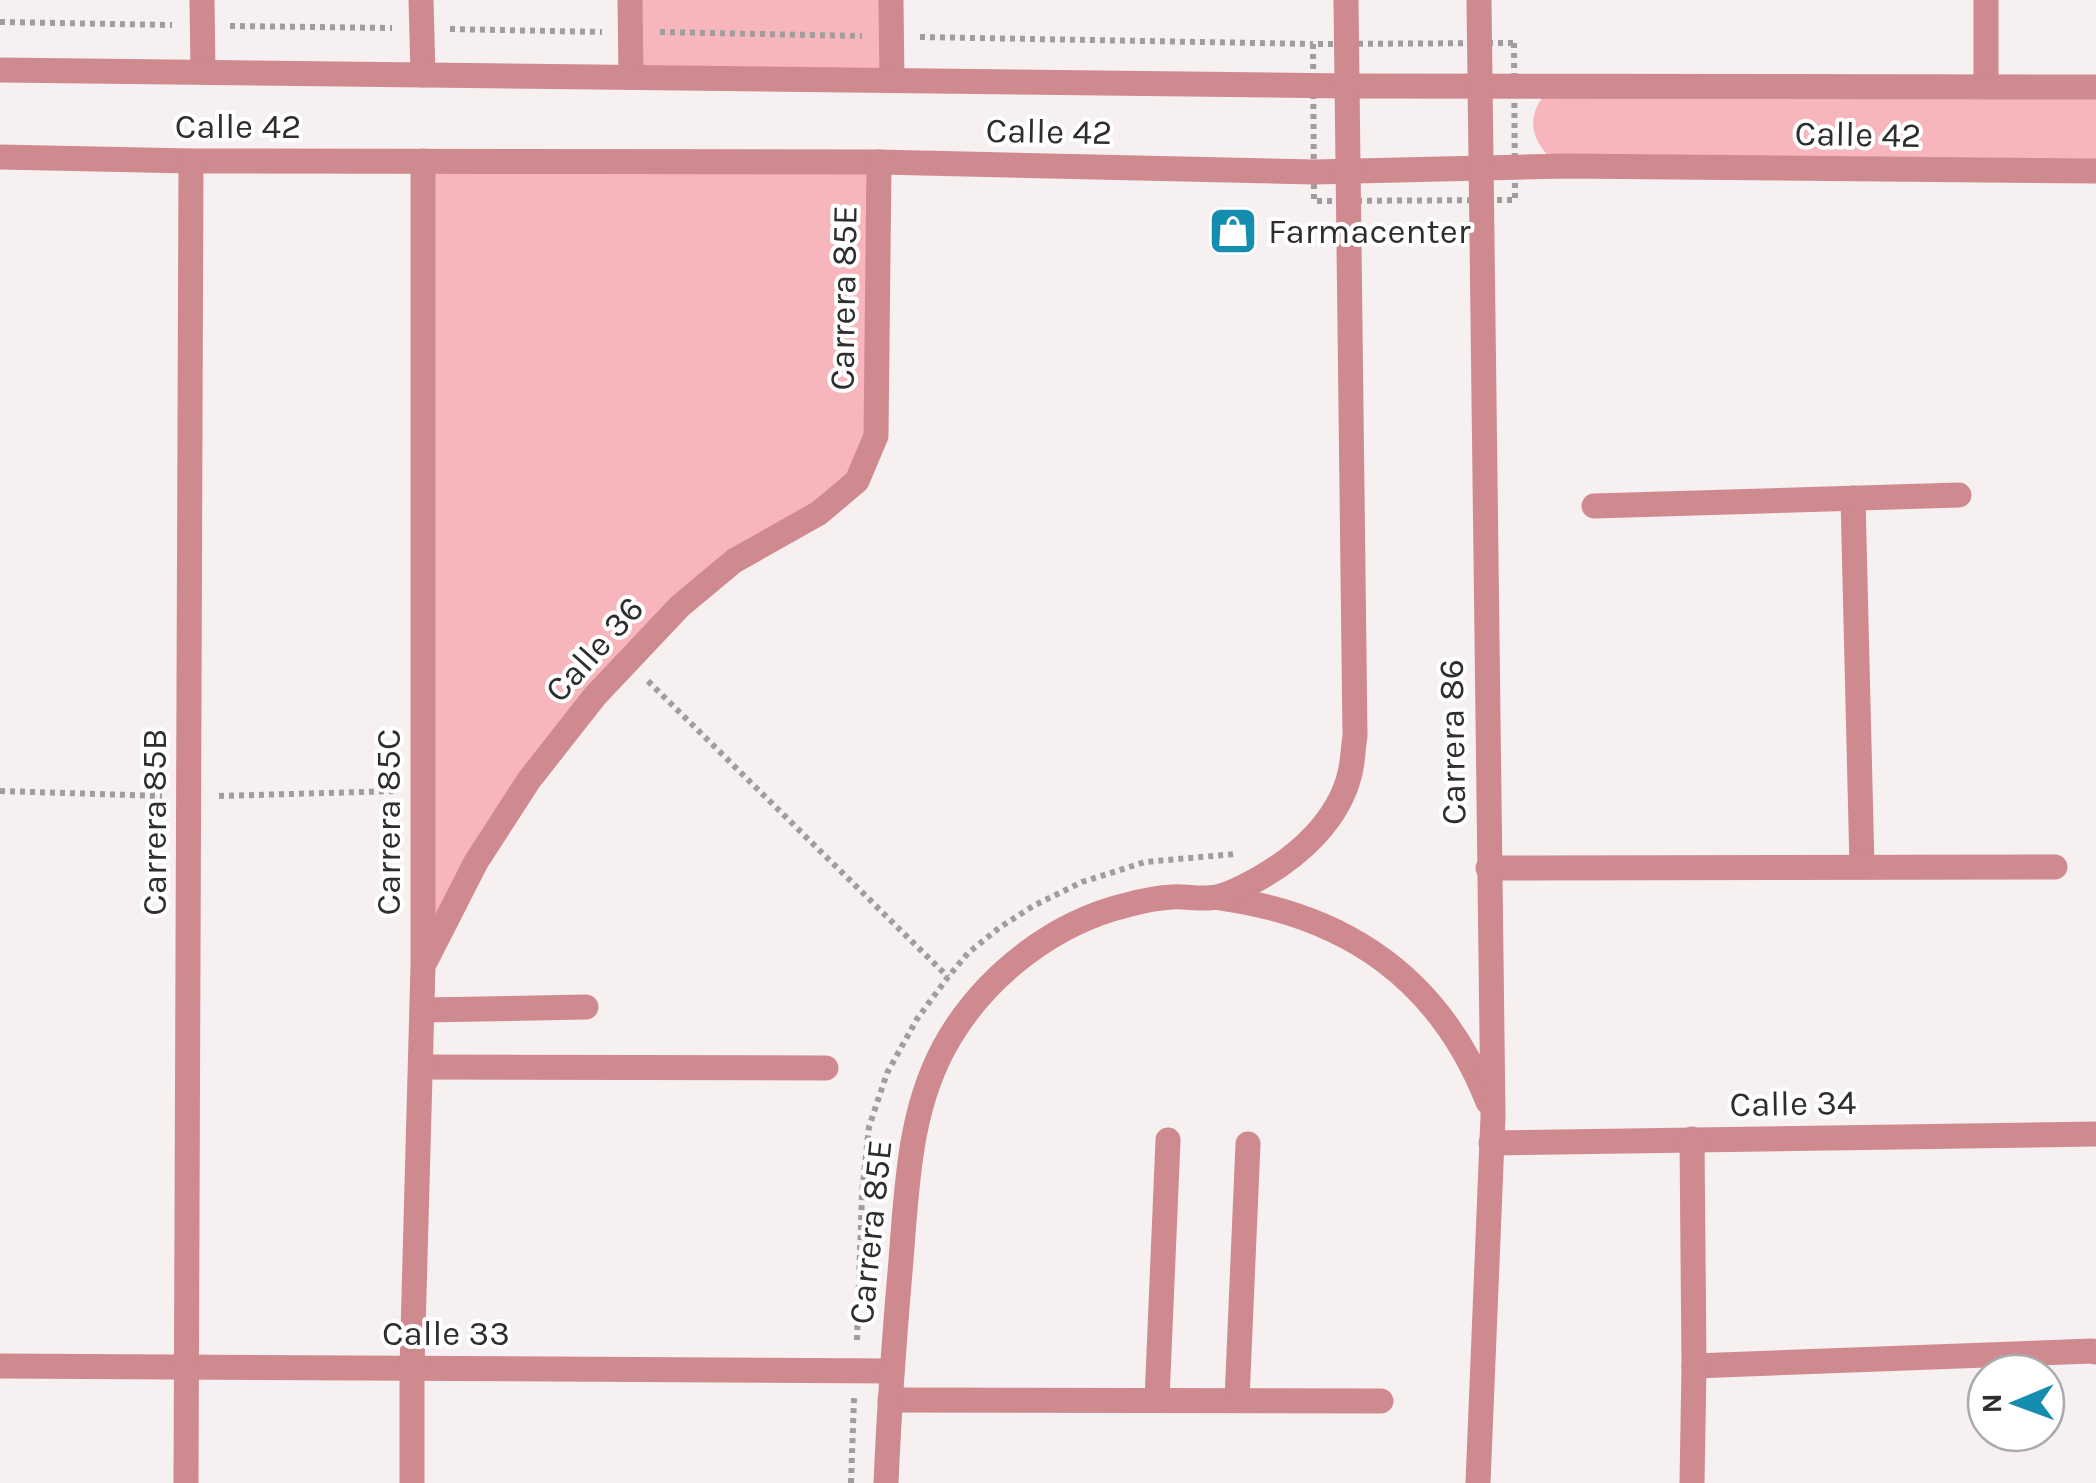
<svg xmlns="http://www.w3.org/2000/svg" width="2096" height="1483" font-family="Karla,sans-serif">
<rect width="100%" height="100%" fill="#f7f0f0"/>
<g fill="#f7b6bb">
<path d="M630 0H891L892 80 631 77Z"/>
<path d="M2096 87V171L1551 159C1528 135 1527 114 1549 89Z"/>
<path d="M423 161 879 162 876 436 857 481 734 561 595 696 423 966Z"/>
</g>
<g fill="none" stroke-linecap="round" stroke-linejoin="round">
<g stroke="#a29d9d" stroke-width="6" stroke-dasharray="5 5" stroke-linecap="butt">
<path d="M0 22 172 25"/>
<path d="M230 26 392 28"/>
<path d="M450 29 602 32"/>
<path d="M660 32 862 36"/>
<path d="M920 37 1313 44"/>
<path d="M1514 43 1515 200 1314 201 1313 44Z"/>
<path d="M648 681 948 977"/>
<path d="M0 791 162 796"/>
<path d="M219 796 397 791"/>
<path d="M857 1340 862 1193 869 1127 887 1073 917 1019 948 977 968 953 999 928 1033 906 1082 882 1145 862 1235 854"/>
<path d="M851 1483 854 1398"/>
</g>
<g stroke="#cf8a90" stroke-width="25">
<path d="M202 0 203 72"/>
<path d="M421 0 423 75"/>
<path d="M630 0 631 77"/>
<path d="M891 0 892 80"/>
<path d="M1986 0V86"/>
<path d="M0 70 1348 86 2096 87"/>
<path d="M0 157 191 161 879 162 1314 172 1566 166 2096 171"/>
<path d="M1853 498 1862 867"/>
<path d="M1594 506 1959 495"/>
<path d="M1488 868 2055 867"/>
<path d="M1221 898C1349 916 1440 980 1488 1102"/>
<path d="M425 962 476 862 529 780 595 696 680 606 734 561 819 513 857 481 876 436 879 162"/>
<path d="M423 1010 586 1007"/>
<path d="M421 1067 826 1068"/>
<path d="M1491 1143 2096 1134"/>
<path d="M0 1366 892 1371"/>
<path d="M1694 1366 2092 1351 2096 1352"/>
<path d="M890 1400 1381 1401"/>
<path d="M1157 1400 1168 1140"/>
<path d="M1237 1400 1248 1144"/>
<path d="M186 1483 191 161"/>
<path d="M412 1483V1368L423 966V161"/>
<path d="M886 1483C889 1412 894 1342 900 1272 907 1192 907 1108 950 1037 988 974 1055 922 1127 905 1141 901 1157 898 1172 897 1186 896 1203 900 1217 897 1232 894 1245 886 1258 879 1299 856 1339 820 1350 773 1353 761 1353 748 1355 736L1346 0"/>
<path d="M1478 1483 1493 1116 1479 0"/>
<path d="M1692 1483 1694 1366 1692 1139"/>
</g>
</g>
<defs>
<g id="shop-square" transform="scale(2.5)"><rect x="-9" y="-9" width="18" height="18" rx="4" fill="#158daf" stroke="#fff"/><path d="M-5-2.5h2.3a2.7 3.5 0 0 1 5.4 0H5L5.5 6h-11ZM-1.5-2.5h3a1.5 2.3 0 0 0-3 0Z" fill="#fff"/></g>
</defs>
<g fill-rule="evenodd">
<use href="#shop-square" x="1233" y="231"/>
</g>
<g text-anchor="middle" stroke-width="8" stroke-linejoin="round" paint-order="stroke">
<g font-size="35" fill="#2f2d2d" stroke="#fff">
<text x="238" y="138">Calle 42</text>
<text transform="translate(1049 131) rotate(1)" y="12">Calle 42</text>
<text transform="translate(1858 134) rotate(1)" y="12">Calle 42</text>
<text transform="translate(843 298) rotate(-89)" y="12">Carrera 85E</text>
<text transform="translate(594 649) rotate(-48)" y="12">Calle 36</text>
<text transform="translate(1452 742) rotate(-91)" y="12">Carrera 86</text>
<text transform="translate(154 822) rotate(-90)" y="12">Carrera 85B</text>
<text transform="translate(388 822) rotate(-90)" y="12">Carrera 85C</text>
<text transform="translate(1793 1103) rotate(-1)" y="12">Calle 34</text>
<text transform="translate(870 1232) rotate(-84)" y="12">Carrera 85E</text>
<text x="446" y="1345">Calle 33</text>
</g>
<g font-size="35" fill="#2f2d2d" stroke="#fff" text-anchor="start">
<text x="1268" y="243">Farmacenter</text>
</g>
</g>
<g transform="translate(2016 1403) rotate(269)"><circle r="48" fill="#ffffff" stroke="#acabab" stroke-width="2.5"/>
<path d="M0-8L18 38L0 25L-18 38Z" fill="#158daf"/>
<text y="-15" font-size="28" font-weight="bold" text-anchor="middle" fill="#2f2d2d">N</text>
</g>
</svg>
